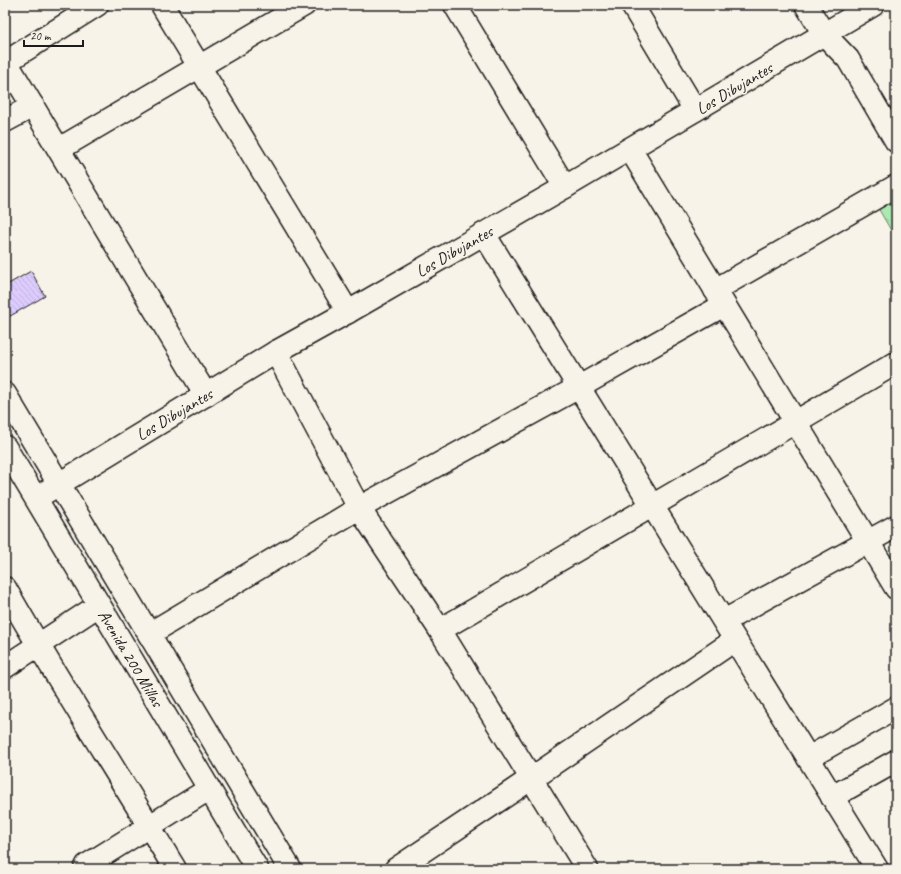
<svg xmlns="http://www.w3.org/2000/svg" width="901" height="874" font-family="Caveat,sans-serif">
<defs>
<pattern id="park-crowns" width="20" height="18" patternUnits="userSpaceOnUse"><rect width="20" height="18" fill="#ace9b0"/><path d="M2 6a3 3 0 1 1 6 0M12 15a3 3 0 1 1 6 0" fill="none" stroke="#93c797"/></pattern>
<pattern id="building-back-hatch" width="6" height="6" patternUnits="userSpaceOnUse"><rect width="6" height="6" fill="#ddccfd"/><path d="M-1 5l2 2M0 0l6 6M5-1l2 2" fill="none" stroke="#bdafd8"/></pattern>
</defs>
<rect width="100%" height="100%" fill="#f7f3e8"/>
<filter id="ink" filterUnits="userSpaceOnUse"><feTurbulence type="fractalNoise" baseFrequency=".025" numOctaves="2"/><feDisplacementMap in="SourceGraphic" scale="8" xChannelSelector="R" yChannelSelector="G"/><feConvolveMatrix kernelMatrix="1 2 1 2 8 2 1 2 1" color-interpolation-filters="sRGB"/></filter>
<g filter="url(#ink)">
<path fill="url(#park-crowns)" stroke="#648266" d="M896 198V239L878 208Z"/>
<path fill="url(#building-back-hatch)" stroke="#1c1c1c" d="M31 271 45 296 5 319V286Z"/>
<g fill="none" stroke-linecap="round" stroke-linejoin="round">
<g stroke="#1c1c1c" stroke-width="25">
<g id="minor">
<path d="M162 5 348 312"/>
<path d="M455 5 565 187"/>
<path d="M632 5 695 110"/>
<path d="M806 5 824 34 848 59 896 141"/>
<path d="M5 60 206 395"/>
<path d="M6 62 97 5"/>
<path d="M5 121 33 106"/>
<path d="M59 149 304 5"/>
<path d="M630 149 896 588"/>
<path d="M484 234 877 869"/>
<path d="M715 290 896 186"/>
<path d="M276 352 359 508 440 630 587 869"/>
<path d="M5 394 290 869"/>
<path d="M36 498 276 352 348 312 565 187 873 5"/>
<path d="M5 588C59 683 119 775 175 869"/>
<path d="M724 621 896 526"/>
<path d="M440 630 896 363"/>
<path d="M149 634 359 508 579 387 724 305"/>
<path d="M5 667 99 605"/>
<path d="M808 758 896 708"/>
<path d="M832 797 896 761"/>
<path d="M85 869 87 865 209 789"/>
<path d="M396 869 532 778 735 640"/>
</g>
</g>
<g stroke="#1c1c1c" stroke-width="25">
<path id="major" d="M5 447 257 869"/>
</g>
<use href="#minor" stroke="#f7f3e8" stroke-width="22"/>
<use href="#major" stroke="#f7f3e8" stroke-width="22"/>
</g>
</g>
<g text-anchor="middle" stroke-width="3.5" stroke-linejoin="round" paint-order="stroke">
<g font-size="17" fill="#1c1c1c" stroke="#f7f3e8">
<text transform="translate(734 88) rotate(-31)" y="6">Los Dibujantes</text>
<text transform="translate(454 251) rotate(-30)" y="6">Los Dibujantes</text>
<text transform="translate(174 414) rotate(-31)" y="6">Los Dibujantes</text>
<text transform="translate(131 658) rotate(59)" y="6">Avenida 200 Millas</text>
</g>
</g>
<rect width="901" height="874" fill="none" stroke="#f7f3e8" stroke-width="20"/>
<rect x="10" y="10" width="881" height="854" fill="none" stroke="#1c1c1c" stroke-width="1.5" filter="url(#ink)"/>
<path d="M24 40v6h59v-6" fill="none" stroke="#1c1c1c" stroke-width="2"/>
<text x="30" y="40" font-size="12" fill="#1c1c1c" stroke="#f7f3e8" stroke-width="3" paint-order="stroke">20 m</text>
</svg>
